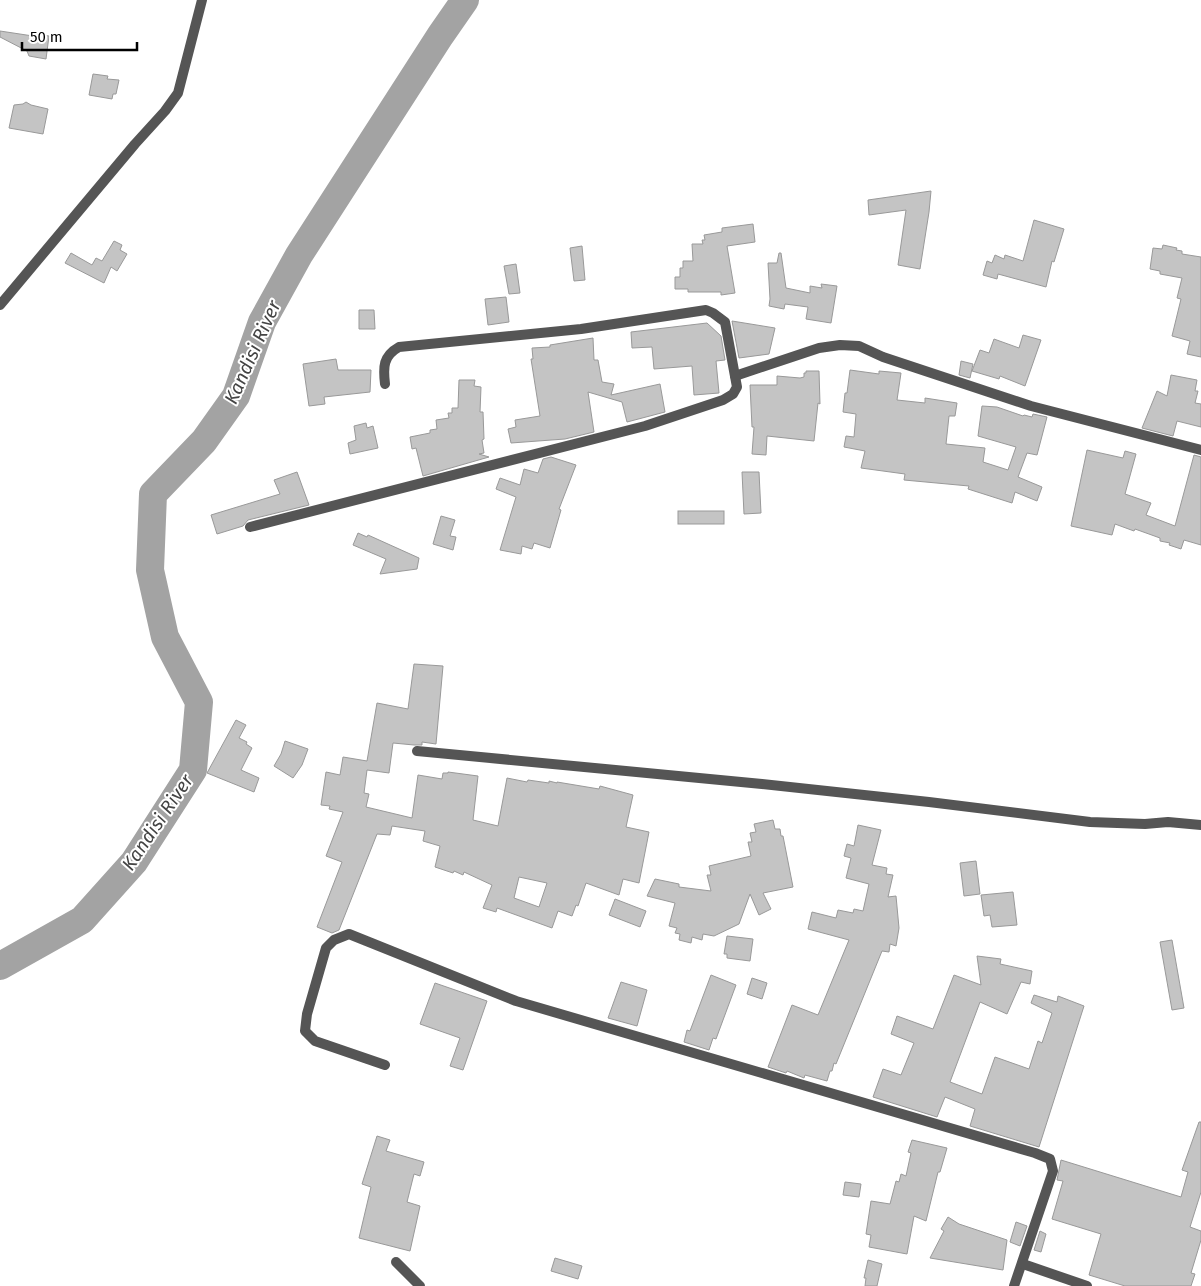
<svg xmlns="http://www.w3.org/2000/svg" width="1201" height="1286" font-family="'Fira Sans',sans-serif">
<rect width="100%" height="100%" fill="#fff"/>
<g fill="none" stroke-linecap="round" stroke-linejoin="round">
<path stroke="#a3a3a3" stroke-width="28" d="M0 966 82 920 134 862 193 770 199 702 165 637 150 570 153 494 204 441 236 396 262 322 299 255 440 36 465 0"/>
</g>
<g fill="#c4c4c4" stroke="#999" fill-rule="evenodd">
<path d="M0 31 33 36 34 34 49 36 46 59 29 56 27 51 0 37Z"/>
<path d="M93 74 108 76 107 79 119 80 116 94H113L112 99 89 95Z"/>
<path d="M26 102 31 105 48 109 43 134 9 128 14 105 23 104Z"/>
<path d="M931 191 929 212 920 269 898 265 906 210 869 215 868 200Z"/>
<path d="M1034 220 1064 229 1054 262 1052 261 1046 287 998 274 997 279 983 275 987 261 992 263 995 255 1004 259 1005 255 1023 261Z"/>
<path d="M753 224 755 242 727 246 735 293 721 295V292H688V289H675V277H680V268H683V261H693L692 244H703L702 240H705L704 235 722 232V228Z"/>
<path d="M114 241 122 245 120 250 127 254 117 271 111 267 104 283 65 263 71 253 92 265 96 258 102 261Z"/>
<path d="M1163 245 1177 248 1176 250 1182 251V254L1201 257V357L1187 354 1190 341 1172 336 1181 299 1177 298 1182 278 1160 274V271L1150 269 1153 248 1162 249Z"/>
<path d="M582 246 585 280 574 281 570 248Z"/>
<path d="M779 253H781L786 288 810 293V286L822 288 821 284 837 286 831 323 806 319 808 307 785 304 784 309 769 306 770 299 768 263H777Z"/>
<path d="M516 264 520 293 509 294 504 266Z"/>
<path d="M506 297 509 322 488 325 485 299Z"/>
<path d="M359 310H374L375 329H359Z"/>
<path d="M732 321 775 328 769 354 739 358Z"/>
<path d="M707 323 721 336 725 360 716 361 719 393 694 395 692 366 654 369 652 347 632 348 631 332Z"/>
<path d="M1023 335 1041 340 1025 386 1000 376 999 379 972 371 980 350 989 353 994 339 1019 348Z"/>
<path d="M593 338 594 360H598L602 382 614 384 611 395 660 384 665 412 627 422 622 402 588 392 594 432 565 439 511 443 508 429 516 427 515 420 540 416 531 359H533L532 348 550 347V345Z"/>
<path d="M336 359 338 370H371L370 392 324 397 325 404 309 406 303 364Z"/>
<path d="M961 361 973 364 970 378 959 375Z"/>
<path d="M850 370 879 374V371L901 373 897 400 925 403V398L957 403 955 416H949L946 444 985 448 983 462 1008 470 1016 447 978 436 982 406 997 407 1023 416 1024 415 1032 417 1033 414 1047 417 1037 455 1027 453 1018 477 1042 487 1037 501 1015 492 1012 503 968 489 969 486 904 480 905 474 861 468 865 451 844 447 846 436 854 437 856 414 843 412 845 393H847Z"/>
<path d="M806 371H819L820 404 818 403 814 441 767 436 766 455 752 454 754 427H752L750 385H777V376L800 378 804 377V373H806Z"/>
<path d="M1171 375 1197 380 1195 391H1198L1195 403 1201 404V427L1177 421 1173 436 1142 428 1157 391 1167 396Z"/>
<path d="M459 380H475L474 386 481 387 480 412H483L484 439 482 440 484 453 479 454 489 457 423 476 416 448 412 449 410 437 430 433V430L437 429 436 420 449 418 448 413H452V408H458Z"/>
<path d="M366 423 367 428 373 426 378 448 350 454 348 443 356 440 354 426Z"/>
<path d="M1087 450 1123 458 1125 451 1136 454 1125 494 1151 503 1146 515 1175 526 1194 455 1201 457V545L1184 540 1181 549 1169 545 1170 543 1160 541V538L1135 529 1134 531 1115 524 1112 535 1071 526Z"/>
<path d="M551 457 576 465 559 509 561 510 550 548 534 543 532 549 522 546 521 554 500 550 516 497 496 489 500 478 520 485 524 469 538 473 543 459Z"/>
<path d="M297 472 309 505 248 520 243 526 217 534 211 515 280 494 274 480Z"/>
<path d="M742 472H759L761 513 744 514Z"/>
<rect x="678" y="511" width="46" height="13"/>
<path d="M441 516 455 520 450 536 456 537 453 550 433 544Z"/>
<path d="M358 533 367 537 368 535 419 558 417 569 380 574 386 559 353 545Z"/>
<path d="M414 664 443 666 436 744 422 742V745H414L393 743 389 773 367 770 364 793 369 794 366 807 412 818 418 775 442 779 443 773H448V772L478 776 473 820 498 826 507 778 527 782 528 780 549 783V781L557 783V782L599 789 600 786 633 795 626 827 649 832 639 883 623 879 619 895 586 883 578 906 576 905 572 916 558 911 552 928 497 908 496 912 483 908 492 885 464 872 463 875 454 871 453 873 435 867 440 846 423 841 425 831 392 826 390 835 377 834 339 930 332 933 317 927 342 862 326 856 343 812 329 809 330 806 321 805 326 772 340 775 343 757 367 761 377 703 408 709ZM519 877 547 883 539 907 514 898Z"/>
<path d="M236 720 246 725 239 738 247 742 246 744 252 748 241 770 259 778 254 792 207 773Z"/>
<path d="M285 741 308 749 302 765 293 778 274 766 281 754Z"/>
<path d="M773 820 775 829H780L781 836H783L793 887 763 893 771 909 759 915 750 894 739 924 714 936 703 934 702 940 692 937 691 943 679 940 680 934 675 933 677 928 669 926 675 903 647 896 655 879 679 884V887L711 891 707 875H711L709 866 751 856 748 842H752L750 833 756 832 754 824Z"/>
<path d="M858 825 881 830 872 865 887 868 886 874 893 875 888 897 896 896 899 928 896 946 890 944 889 952 882 951 836 1064 834 1063 832 1071H830L827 1081 805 1075 804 1078 787 1071 786 1073 768 1067 792 1005 818 1015 849 940 808 929 812 912 836 918 838 910 853 913 854 909 863 911 869 884 846 878 851 858 844 856 847 844 854 846Z"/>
<path d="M976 861 980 894 964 896 960 863Z"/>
<path d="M1013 892 1017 925 992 927 990 915 984 916 981 895Z"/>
<path d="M615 899 646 911 640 927 609 915Z"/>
<path d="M727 936 753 939 750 961 727 958V954H724Z"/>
<path d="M1172 940 1184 1008 1172 1010 1160 942Z"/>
<path d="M977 956 1001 959 1000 964 1032 971 1030 984 1021 982 1007 1014 980 1002 950 1082 982 1094 995 1057 1029 1069 1038 1041 1042 1043 1052 1013 1031 1003 1034 995 1057 1002 1058 996 1084 1006 1039 1147 970 1126 975 1109 945 1097 937 1117 873 1097 883 1069 901 1075 914 1043 891 1034 897 1016 933 1029 954 975 981 985Z"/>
<path d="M711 975 736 985 716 1039 713 1038 709 1050 684 1042 687 1030 690 1031Z"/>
<path d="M752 978 767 983 762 999 747 994Z"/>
<path d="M621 982 647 990 637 1026 608 1018Z"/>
<path d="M435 983 487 1001 463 1070 450 1066 460 1038 420 1024Z"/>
<path d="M1199 1122H1201V1192L1190 1227 1201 1231V1240L1191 1273 1195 1274 1191 1286H1125L1089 1275 1101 1234 1052 1219 1063 1181 1057 1180 1061 1160 1181 1197 1188 1172 1182 1170Z"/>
<path d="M377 1136 390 1140 386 1151 424 1162 420 1176 414 1174 407 1202 420 1206 410 1251 359 1238 371 1187 362 1184Z"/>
<path d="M912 1140 947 1148 940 1172H938L926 1221 914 1216 907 1254 869 1247 871 1235 866 1234 871 1201 890 1204 896 1181 899 1182 901 1174 906 1176 911 1153 908 1152Z"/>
<path d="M845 1182 861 1184 859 1197 843 1195Z"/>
<path d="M948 1217 959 1224 1007 1240 1003 1270 930 1258 944 1231 941 1229Z"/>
<path d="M1016 1222 1027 1226 1020 1246 1010 1242Z"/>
<path d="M1040 1231 1046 1234 1041 1252 1034 1250Z"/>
<path d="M555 1258 582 1266 578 1279 551 1271Z"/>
<path d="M868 1260 882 1264 877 1286H865L866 1278H864Z"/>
</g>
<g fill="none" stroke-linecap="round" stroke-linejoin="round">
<g stroke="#555" stroke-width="10">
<path d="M0 305 135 144 165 111 178 93 202 0"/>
<path d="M735 376 819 348 840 345 859 346 883 357 1031 406 1201 450"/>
<path d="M250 527 645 426 723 400 733 394 737 387 725 322 713 313 706 310 581 329 399 347C383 356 383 367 385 384"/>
<path d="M417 751 762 784 929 802 1090 822 1145 824 1168 822 1201 825"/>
<path d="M385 1065 315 1041 305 1031 307 1014 326 948 334 940 349 934 516 1001 1035 1153 1050 1159 1053 1171 1014 1286"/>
<path d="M396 1262 420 1286"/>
<path d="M1023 1264 1087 1286"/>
</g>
</g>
<g text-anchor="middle" stroke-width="4" stroke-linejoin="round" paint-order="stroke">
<g font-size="19" font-style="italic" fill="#444" stroke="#fff">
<text transform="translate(252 352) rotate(-66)" y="7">Kandisi River</text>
<text transform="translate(157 822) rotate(-56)" y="7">Kandisi River</text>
</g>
</g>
<path d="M22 42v8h115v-8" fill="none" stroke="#000000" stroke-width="2.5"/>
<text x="30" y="42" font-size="15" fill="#000000" stroke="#ffffff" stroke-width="4" paint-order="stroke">50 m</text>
</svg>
